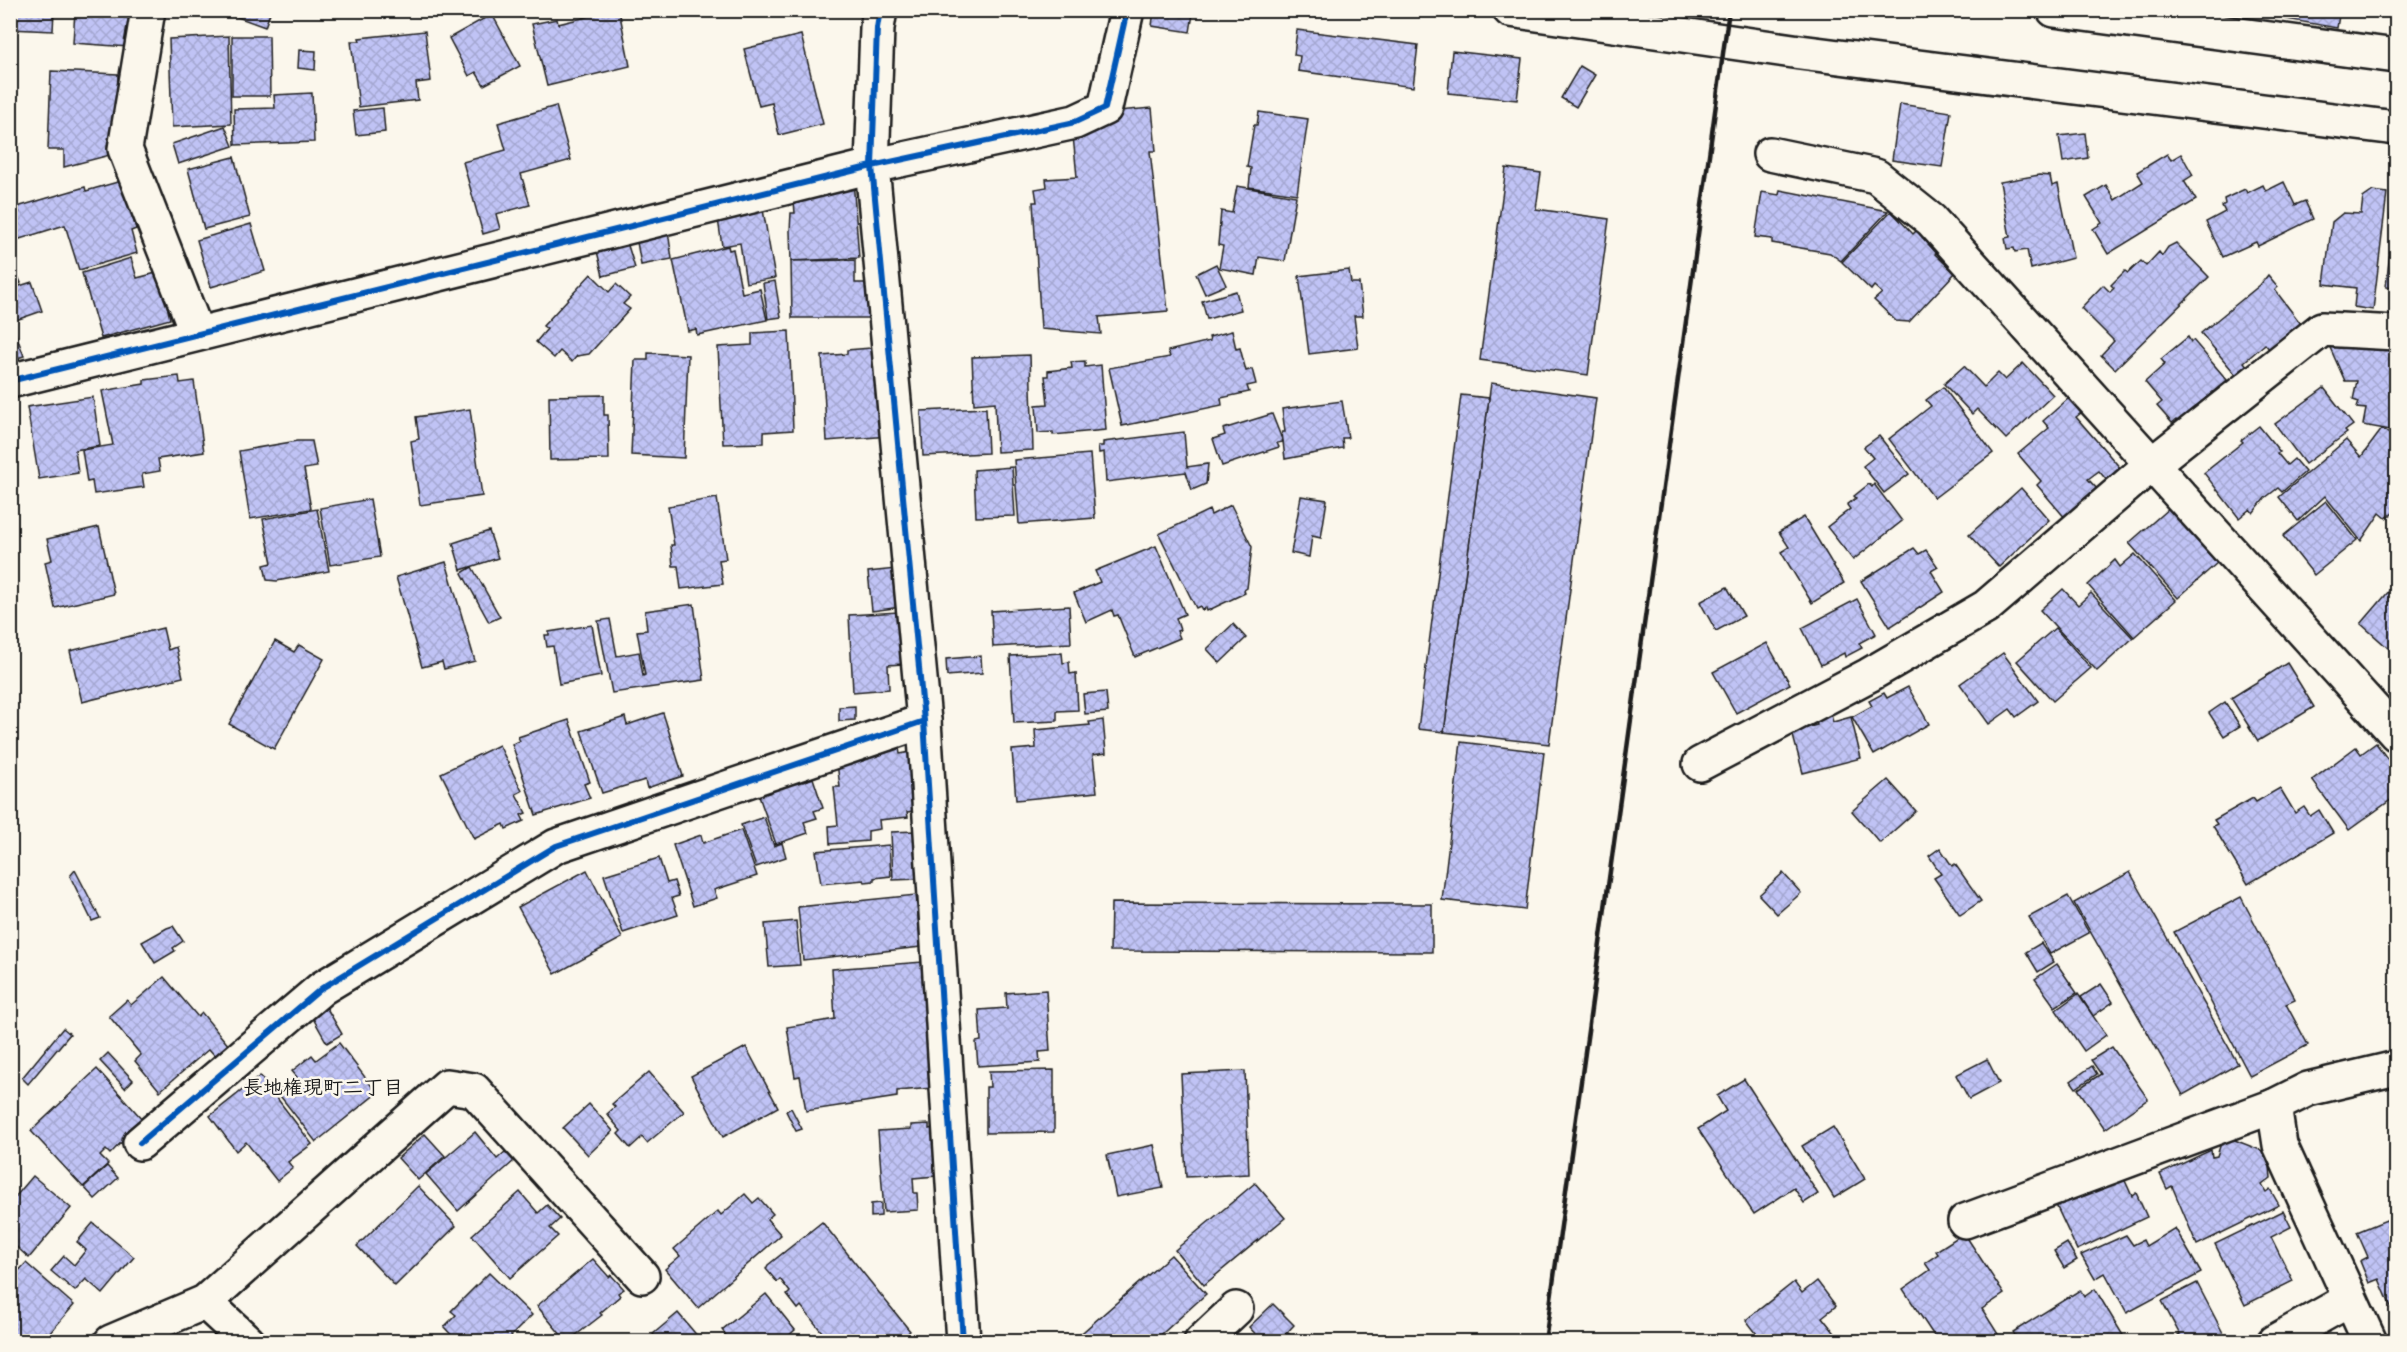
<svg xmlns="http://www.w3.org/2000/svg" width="2407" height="1352" font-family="'Shantell Sans','Klee One',sans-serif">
<defs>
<pattern id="building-cross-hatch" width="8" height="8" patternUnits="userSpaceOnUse" patternTransform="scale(1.5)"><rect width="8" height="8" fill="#c0c3f5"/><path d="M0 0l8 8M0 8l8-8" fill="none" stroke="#a4a7d1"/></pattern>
</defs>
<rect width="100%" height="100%" fill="#fbf7ec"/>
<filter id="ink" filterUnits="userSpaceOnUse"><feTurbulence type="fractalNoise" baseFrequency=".0167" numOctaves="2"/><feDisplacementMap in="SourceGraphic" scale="12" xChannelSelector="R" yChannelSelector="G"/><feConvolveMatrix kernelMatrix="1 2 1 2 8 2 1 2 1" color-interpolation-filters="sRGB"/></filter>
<g filter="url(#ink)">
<g fill="url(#building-cross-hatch)" stroke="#1c1c1c" stroke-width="1.5">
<path d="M10 10H54L53 31 10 29Z"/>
<path d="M75 10H132L129 47 73 43Z"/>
<path d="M218 10H271L265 27Z"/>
<path d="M619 10 630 66 547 86 532 24 557 19 558 24 595 15 594 11 597 10Z"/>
<path d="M1154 10 1193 14 1190 32 1152 26Z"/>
<path d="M2287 10H2311L2339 15 2337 28 2286 19Z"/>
<path d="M492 14 520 66 484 85 476 72 469 76 449 38Z"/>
<path d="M1297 30 1418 45 1413 87 1298 71 1300 56 1294 55Z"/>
<path d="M425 31 431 81 416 83 418 100 359 107 351 41H360L359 38Z"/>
<path d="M801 35 823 124 779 135 772 103 759 106 744 49Z"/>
<path d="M229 36 231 124 172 127 169 39Z"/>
<path d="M232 36H269L270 96H232Z"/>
<path d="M299 50 316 51 315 70 298 68Z"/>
<path d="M1452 51 1522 59 1517 100 1448 93Z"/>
<path d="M1580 66 1595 75 1576 107 1561 98Z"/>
<path d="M51 71 118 74 117 104 110 155 64 167V150H48Z"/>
<path d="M312 93 314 142 235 145 234 109 275 108 274 95Z"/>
<path d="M1900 104 1951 112 1942 167 1892 160Z"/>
<path d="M556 106 571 160 521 174 530 205 496 214 500 229 483 234 463 162 506 150 498 123Z"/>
<path d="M383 108 385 132 356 135 353 111Z"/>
<path d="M1152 108 1156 151H1150L1168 311 1099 317 1101 334 1041 329 1033 202H1037L1035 189 1047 187 1046 179 1077 177 1071 115Z"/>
<path d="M1259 112 1308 119 1297 194 1249 187 1251 168 1247 167 1254 125H1257Z"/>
<path d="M225 126 233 146 178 164 172 144Z"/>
<path d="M2085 133 2088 158 2063 162 2059 136Z"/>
<path d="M2167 154 2171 160 2181 154 2193 175 2184 181 2196 200 2108 254 2093 229 2102 223 2086 197 2106 185 2115 200 2143 182 2137 172Z"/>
<path d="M234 157 250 217 204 229 188 169Z"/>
<path d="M1506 168 1541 173 1536 209 1609 219 1588 375 1480 360Z"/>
<path d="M2039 175 2050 176 2052 186 2058 184 2073 258 2031 269 2027 250 2015 252 2014 248 2007 249 2005 238 2010 237 2000 182Z"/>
<path d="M128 179 127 197 136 229 131 231 137 253 79 270 65 225 10 242V214L19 212 17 207 85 187 86 191Z"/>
<path d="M853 180 859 258 791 261 790 231 791 213H795L793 189Z"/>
<path d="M2284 182 2295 205 2305 201 2313 219 2258 246 2256 242 2223 257 2206 222 2225 212 2222 206 2225 204 2224 199 2245 189 2247 193 2263 185 2266 191Z"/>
<path d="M1237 186 1296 196 1285 261 1259 257 1256 275 1219 268 1223 246 1218 245 1221 211 1232 213Z"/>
<path d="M1780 190 1888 211 1841 261 1830 253 1772 243V239L1755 237 1762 192 1779 195Z"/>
<path d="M2373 191 2387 193 2373 310 2354 307 2356 288 2324 284 2332 222 2343 213 2361 214 2363 198Z"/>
<path d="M2393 194 2396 195V250L2391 249 2394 220 2390 219Z"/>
<path d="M762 204 775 278 746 283 740 243 722 246 718 219Z"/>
<path d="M1891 211 1913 234 1917 230 1937 250 1935 254 1955 273 1909 322 1896 321 1874 300 1882 293 1874 286 1871 290 1842 262Z"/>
<path d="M251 224 265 271 211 287 197 240Z"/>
<path d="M668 231 672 259 641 265 636 236Z"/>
<path d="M626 239 635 268 603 276 596 247Z"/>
<path d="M2176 243 2209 277 2115 369 2101 355 2114 341 2081 308 2103 285 2110 292 2114 288 2111 285 2125 271 2128 273 2141 261 2146 266 2159 252 2162 256 2168 247Z"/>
<path d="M728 246 729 250 733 249 742 293 760 289 767 320 697 335 696 329 688 331 673 260Z"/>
<path d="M10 249 17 266 10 268Z"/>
<path d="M2390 252 2396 253V288L2386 287Z"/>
<path d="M131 258 137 278 160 272 170 319 101 338 82 273Z"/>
<path d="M855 260V283H876V318H792L791 261Z"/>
<path d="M1216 264 1226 285 1205 294 1196 274Z"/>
<path d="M14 268 21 283 10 289V269Z"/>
<path d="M1349 270 1351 283H1359L1363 316H1354L1358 348 1309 354 1299 276Z"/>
<path d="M591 274 609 292 616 284 630 297 623 304 630 309 589 354 577 356 572 362 560 351 554 358 536 342 547 329 543 326Z"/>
<path d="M2268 275 2278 287 2275 290 2301 324 2270 350 2265 344 2244 362 2248 367 2237 376 2201 333 2260 285Z"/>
<path d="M775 281 781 317 768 319 763 283Z"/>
<path d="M32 282 42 311 16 320 10 302V289Z"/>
<path d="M1236 291 1241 310 1207 319 1202 301Z"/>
<path d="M10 318 24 356 10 360Z"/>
<path d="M789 331 793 430 764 432V443L723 444 718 347 752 345V333Z"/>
<path d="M1232 331 1236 349 1240 348 1246 371 1252 369 1256 384 1247 386 1249 392 1221 398 1222 405 1122 426 1109 368 1170 357 1168 351 1210 341 1209 337Z"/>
<path d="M2188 337 2191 342 2193 340 2227 380 2178 422 2176 420 2172 423 2157 406 2162 402 2145 382 2165 364 2161 359Z"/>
<path d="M2327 341 2396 348V431L2363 425 2366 409 2357 408 2359 402 2353 400 2357 381H2345Z"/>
<path d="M883 347 889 436 827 441 822 356 847 354V350Z"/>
<path d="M648 353 688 355 684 458 631 455 635 360H648Z"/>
<path d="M1030 355 1033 450 997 452 995 402 974 404 972 357Z"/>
<path d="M1085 361V367L1101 365 1106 430 1053 435V432L1038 433 1036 405 1048 404 1045 376H1048V371L1072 368 1071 362Z"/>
<path d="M2023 363 2053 395 2006 439 1977 409 1972 414 1944 384 1964 366 1984 387 1998 373 2005 380Z"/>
<path d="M179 376 180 383 194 381 204 452 158 459 160 471 142 474 144 487 94 494 92 481 87 482 82 450 113 445 102 391 144 384V380Z"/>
<path d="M1491 383 1596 398 1549 744 1444 732Z"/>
<path d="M1943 387 1993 453 1934 498 1889 439 1931 406 1926 400Z"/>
<path d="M2324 388 2353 425 2345 431 2347 433 2305 464 2275 424Z"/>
<path d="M604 395V415H608L609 459 550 460 549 396Z"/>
<path d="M1461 395 1489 398 1444 732 1418 729Z"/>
<path d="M93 397 100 446 75 450 78 473 39 479 27 407Z"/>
<path d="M2069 398 2081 413 2076 417 2122 470 2108 482 2099 471 2088 479 2099 491 2066 519 2037 485 2041 481 2018 454 2049 428 2043 421Z"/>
<path d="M1342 401 1348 438H1342L1343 448 1285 459 1282 432H1285L1282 409Z"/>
<path d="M986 408 988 453 923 456 921 411Z"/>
<path d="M470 409 482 496 420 505 411 441 419 439 416 417Z"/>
<path d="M1272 414 1283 442 1277 443 1279 447 1222 466 1213 439 1225 435 1223 429Z"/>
<path d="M2259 426 2280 452 2277 453 2287 465 2294 459 2305 472 2282 492 2278 488 2265 498 2253 513 2250 509 2239 518 2204 473 2243 442 2241 440Z"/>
<path d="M2382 429 2396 438V511L2386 518 2380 513 2361 541 2325 496 2298 521 2279 497 2346 440 2361 457Z"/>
<path d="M1184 432 1187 467 1208 464 1206 484 1192 490 1186 472 1106 482 1104 452 1099 453 1098 446H1103V442Z"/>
<path d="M1879 436 1909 474 1884 493 1863 466 1873 458 1864 447Z"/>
<path d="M297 441H312L317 467 304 469 311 509 250 519 239 451Z"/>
<path d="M1090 454 1095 518 1019 524 1014 460Z"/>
<path d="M1012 467 1015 516 976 517 974 470Z"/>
<path d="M1869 484 1872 487 1874 484 1902 521 1853 560 1827 527 1850 509 1847 505 1856 498 1854 496Z"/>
<path d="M2021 488 2049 520 1999 567 1969 535Z"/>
<path d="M1301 496 1327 500 1321 538 1312 536 1309 557 1291 553Z"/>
<path d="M717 498 726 559 719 560 723 584 681 589 678 566H673L671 545H674L668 506Z"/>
<path d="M370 499 380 557 330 565 320 508Z"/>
<path d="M2326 501 2357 540 2314 575 2283 536Z"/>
<path d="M1231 505 1252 547 1247 588 1244 590 1245 593 1207 611 1206 608 1202 610 1200 606 1196 608 1159 534 1209 510 1211 515Z"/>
<path d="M2169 508 2217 563 2178 598 2129 543Z"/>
<path d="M317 509 329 571 277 581 267 580 264 565 272 563 263 519Z"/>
<path d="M1804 517 1844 583 1812 603 1781 552 1789 547 1779 532Z"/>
<path d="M99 527 114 594 55 608 45 562 52 560 47 539Z"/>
<path d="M489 531 498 558 461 570 453 543Z"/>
<path d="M1156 546 1185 614 1176 618 1180 630 1177 631 1180 638 1135 657 1118 615 1114 616 1112 610 1086 622 1074 593 1100 582 1095 571Z"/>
<path d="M1914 548 1919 554 1926 550 1938 567 1931 571 1944 592 1890 627 1861 581Z"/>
<path d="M2135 554 2176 600 2134 637 2088 585 2115 560 2120 567Z"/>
<path d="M446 562 475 661 444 669 442 662 422 667 396 577Z"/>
<path d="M472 567 500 617 489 622 462 573Z"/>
<path d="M896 569 901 607 872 611 868 572Z"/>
<path d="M2396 583V655L2361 624Z"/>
<path d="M1727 587 1744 616 1716 631 1700 602Z"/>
<path d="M2063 589 2078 605 2091 593 2133 638 2097 671 2040 610Z"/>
<path d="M1857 599 1876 634 1859 643 1862 648 1845 657 1844 653 1821 665 1802 628Z"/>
<path d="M694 604 704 680 612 693 598 621 610 619 617 656 639 652 643 676 645 675 637 631 647 630 645 611Z"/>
<path d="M1069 606 1071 643 993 647 991 611Z"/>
<path d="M899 612 902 664 888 665 889 689 853 692 849 615Z"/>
<path d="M1233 624 1246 638 1220 663 1207 649Z"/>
<path d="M592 625 601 676 559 684 553 646 547 647 545 635H549V632Z"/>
<path d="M163 628 168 650 176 647 183 677 82 702 70 651Z"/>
<path d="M2055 628 2091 668 2053 701 2017 661Z"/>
<path d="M275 641 294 652 299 645 324 659 274 749 229 724Z"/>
<path d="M1767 643 1790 684 1736 713 1713 672Z"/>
<path d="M1062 653 1063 663 1069 662 1070 674 1076 673 1078 710 1057 711V721L1014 723 1010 656Z"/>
<path d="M2003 653 2038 701 2016 717 2010 709 1989 724 1960 684Z"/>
<path d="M981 656 982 673 947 676 946 659Z"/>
<path d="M2287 663 2314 707 2258 741 2231 698Z"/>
<path d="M1908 687 1929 724 1874 755 1852 717 1872 706 1869 701 1884 693 1887 698Z"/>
<path d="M1106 692 1108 712 1085 714 1083 694Z"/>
<path d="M2225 702 2240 726 2224 736 2209 713Z"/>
<path d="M855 706V720L839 721V707Z"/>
<path d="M663 713 683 776 647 788 645 780 602 793 581 731 625 717 627 725Z"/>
<path d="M1831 715 1833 722 1851 717 1861 758 1803 773 1792 732 1817 725 1815 719Z"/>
<path d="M569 720 590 782 584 784 590 798 536 815 512 744 520 741 518 737Z"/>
<path d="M1103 720 1106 753 1093 755 1097 792 1016 800 1012 750 1036 748 1035 730 1090 725 1089 722Z"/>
<path d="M1461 742 1544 752 1525 910 1442 900Z"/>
<path d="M2376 743 2396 771V775L2390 780 2396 788V796L2349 830 2312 780 2356 747 2361 754Z"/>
<path d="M499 745 522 791 516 794 526 813 521 815 524 821 506 829 504 824 474 839 441 773Z"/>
<path d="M899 748 900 754 911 752 914 811 907 812 908 817 879 820 880 829 868 831V841L830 844 829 826 838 825 834 787H840L837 763 865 760 864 753Z"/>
<path d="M799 771 803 782 813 778 823 808 814 811 817 818 804 822 808 833 776 844 755 785Z"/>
<path d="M1888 780 1916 811 1880 843 1852 811Z"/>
<path d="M2280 788 2295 813 2304 807 2310 816 2319 810 2333 833 2248 884 2213 826 2217 824 2214 820 2253 798 2256 802Z"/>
<path d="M764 817 774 846 782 843 786 857 756 867 741 825Z"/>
<path d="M741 830 757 876 714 890 717 898 693 906 673 845 701 835 703 843Z"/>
<path d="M916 831 918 879 893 880 891 832Z"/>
<path d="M889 845 891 876 874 878V881L865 882 864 880 821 884 816 851Z"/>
<path d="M1940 848 1952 866 1955 864 1981 901 1960 915 1934 878 1941 874 1929 856Z"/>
<path d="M659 858 667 883 674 881 679 896 672 898 678 915 623 933 604 875Z"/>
<path d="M75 870 100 918 92 921 70 876Z"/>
<path d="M587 870 622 938 555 974 518 907Z"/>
<path d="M2130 872 2238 1064 2183 1095 2074 903Z"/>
<path d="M1783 873 1801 893 1777 914 1759 895Z"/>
<path d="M916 895 921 947 803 960 798 907Z"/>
<path d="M2068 896 2089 933 2050 954 2029 917Z"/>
<path d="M2241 897 2295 1000 2286 1004 2308 1045 2250 1076 2174 932Z"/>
<path d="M1111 903 1432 904V952L1110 951Z"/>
<path d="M796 921 800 965 769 967 765 924Z"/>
<path d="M173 926 183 941 173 948 175 951 155 963 142 942 167 928Z"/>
<path d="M2041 943 2054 962 2038 972 2026 952Z"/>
<path d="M923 962 933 1088 897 1091V1097L806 1111 800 1076 795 1077 787 1027 835 1019 832 969Z"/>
<path d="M2057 964 2077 993 2055 1007 2035 979Z"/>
<path d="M164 977 198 1017 202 1013 229 1046 216 1057 209 1049 160 1091 135 1061 141 1055 109 1016 127 1000 131 1005Z"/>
<path d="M2101 984 2113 1002 2093 1016 2081 997Z"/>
<path d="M1046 990 1050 1051 1039 1052 1040 1062 978 1066 976 1042 981 1041 979 1010 1007 1008 1006 993Z"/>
<path d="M2078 994 2106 1035 2084 1051 2056 1010Z"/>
<path d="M325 1005 342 1034 327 1043 310 1013Z"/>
<path d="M63 1028 70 1034 28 1084 22 1078Z"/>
<path d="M339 1043 377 1093 316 1142 277 1092 297 1077 292 1071 312 1055 316 1060Z"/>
<path d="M746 1047 778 1107 723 1137 691 1076Z"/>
<path d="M2112 1047 2148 1099 2105 1129 2078 1089 2101 1074 2091 1060Z"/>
<path d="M108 1053 133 1080 125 1088 100 1061Z"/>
<path d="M1987 1059 1999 1083 1969 1099 1956 1075Z"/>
<path d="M2092 1066 2097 1074 2076 1088 2071 1081Z"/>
<path d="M97 1069 143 1120 110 1154 106 1150 100 1156 108 1164 83 1187 31 1131Z"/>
<path d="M1054 1070V1132L986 1133V1087H990L989 1071Z"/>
<path d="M1245 1071 1249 1174 1186 1177 1181 1074Z"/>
<path d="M649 1072 684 1112 647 1143 642 1137 630 1148 618 1134 621 1131 607 1114 615 1107 612 1104Z"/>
<path d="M260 1076 312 1144 288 1162 293 1168 277 1181 246 1142 236 1151 210 1116Z"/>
<path d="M1744 1079 1818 1194 1804 1203 1794 1188 1754 1214 1698 1129 1726 1111 1717 1096Z"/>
<path d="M589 1104 613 1131 588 1155 563 1128Z"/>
<path d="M791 1108 802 1129 796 1131 786 1111Z"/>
<path d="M929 1124V1129L933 1128 936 1176 913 1178 914 1193H917L918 1210 884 1212 878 1131 911 1129V1125Z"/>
<path d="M1833 1127 1865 1179 1834 1198 1802 1146Z"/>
<path d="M475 1132 497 1159 506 1151 514 1161 458 1211 426 1174Z"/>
<path d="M425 1134 445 1156 418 1180 398 1158Z"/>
<path d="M2232 1139 2263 1151 2270 1167 2271 1178 2262 1185 2266 1192 2270 1189 2279 1205 2197 1245 2172 1186 2167 1189 2160 1174 2211 1150 2212 1157 2217 1156 2221 1143Z"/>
<path d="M1154 1145 1163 1188 1116 1197 1107 1155Z"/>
<path d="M107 1166 118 1178 95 1199 84 1187Z"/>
<path d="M2122 1174 2132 1196 2136 1193 2147 1217 2077 1250 2056 1205Z"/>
<path d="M33 1176 71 1208 29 1258 10 1241V1203Z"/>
<path d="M1255 1183 1285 1218 1204 1285 1175 1250Z"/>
<path d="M418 1186 456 1226 395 1286 357 1246Z"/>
<path d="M520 1192 538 1213 547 1205 560 1219 550 1228 558 1236 510 1278 472 1235Z"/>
<path d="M745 1194 753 1203 759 1198 773 1214 767 1219 781 1235 698 1308 665 1269 680 1256 674 1249 718 1211 721 1215Z"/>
<path d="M881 1203V1216L871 1217V1204Z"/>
<path d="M2283 1211 2291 1227 2271 1237 2293 1281 2245 1305 2215 1244Z"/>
<path d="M2396 1216V1305L2391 1307 2379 1279 2369 1283 2360 1261 2368 1257 2357 1232Z"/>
<path d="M822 1222 910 1331 898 1342H825L819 1334 822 1332 801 1306 798 1309 787 1295 790 1292 780 1279 777 1282 766 1269 768 1265Z"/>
<path d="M93 1223 134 1257 103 1294 86 1279 75 1291 51 1271 64 1256 74 1265 86 1250 77 1242Z"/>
<path d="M2175 1228 2201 1273 2127 1313 2105 1273 2095 1279 2081 1255 2126 1235 2133 1245 2143 1240 2146 1246Z"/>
<path d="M1964 1233 2004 1294 1982 1309 2003 1342H1938L1903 1289 1930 1270 1925 1263 1938 1254 1936 1251Z"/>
<path d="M2067 1243 2077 1260 2064 1268 2054 1251Z"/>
<path d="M1171 1255 1206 1294 1153 1342H1077L1075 1339Z"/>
<path d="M593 1259 609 1277 611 1275 624 1289 618 1293 620 1296 600 1313 602 1315 567 1342 537 1306Z"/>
<path d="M26 1263 74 1305 49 1334 46 1332 37 1342H22L18 1338 14 1342H10V1280Z"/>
<path d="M489 1273 532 1315 505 1342H458L444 1327 456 1315 451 1311Z"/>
<path d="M1817 1281 1836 1306 1822 1317 1842 1342H1763L1746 1320 1794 1282 1802 1293Z"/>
<path d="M2197 1283 2224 1335 2211 1342H2181L2178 1336 2180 1335 2162 1301Z"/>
<path d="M2095 1289 2127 1342H2019L2013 1332 2080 1290 2084 1297Z"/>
<path d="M766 1294 795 1330 782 1342H731L722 1330Z"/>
<path d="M1273 1304 1294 1325 1278 1342H1263L1249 1327Z"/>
<path d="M678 1313 699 1338 695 1342H659L653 1334Z"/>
<path d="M1288 1333 1297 1342H1279Z"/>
<path d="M177 1334 186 1342H168Z"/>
</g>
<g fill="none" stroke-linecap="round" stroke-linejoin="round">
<g stroke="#1c1c1c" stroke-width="38">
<g id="minor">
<path d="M148 10 125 149 197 333"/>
<path d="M1510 10 1800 52 2396 128"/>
<path d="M2054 10 2396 56"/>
<path d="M1770 154 1876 176 1931 220 2396 734"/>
<path d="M10 381 872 166 877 28 880 10"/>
<path d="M1700 764 1869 675 1986 607 2152 464 2322 329 2396 333"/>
<path d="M140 1143 322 988 556 846 924 721"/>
<path d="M1965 1221 2274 1106"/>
<path d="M205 1302 248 1342"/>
<path d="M111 1342 205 1302 447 1086 474 1090 642 1276"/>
<path d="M963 1342 924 721 872 166 1075 122 1105 108 1127 10"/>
<path d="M1201 1342 1236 1309"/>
<path d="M2274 1342 2349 1300"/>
<path d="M2370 1342 2280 1145 2274 1106 2308 1089 2396 1068"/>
</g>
</g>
<use href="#minor" stroke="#fbf7ec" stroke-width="33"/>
<path stroke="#1c1c1c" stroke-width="4.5" d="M1545 1342 1729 10"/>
<g stroke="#fbf7ec" stroke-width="10">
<g id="cycleway">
<path d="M10 381 872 166 877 28 880 10"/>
<path d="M140 1143 322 988 556 846 924 721"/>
<path d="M963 1342 924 721 872 166 1075 122 1105 108 1127 10"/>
</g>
</g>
<use href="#cycleway" stroke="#0057b8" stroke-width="6"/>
</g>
</g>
<g text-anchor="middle" stroke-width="5" stroke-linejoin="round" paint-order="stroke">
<g font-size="20" font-weight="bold" fill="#1c1c1c" stroke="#fbf7ec">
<text x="323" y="1094">長地権現町二丁目</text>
</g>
</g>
<rect width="2407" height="1352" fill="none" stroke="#fbf7ec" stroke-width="36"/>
<rect x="18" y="18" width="2371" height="1316" fill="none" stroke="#1c1c1c" stroke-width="2" filter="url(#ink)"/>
</svg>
